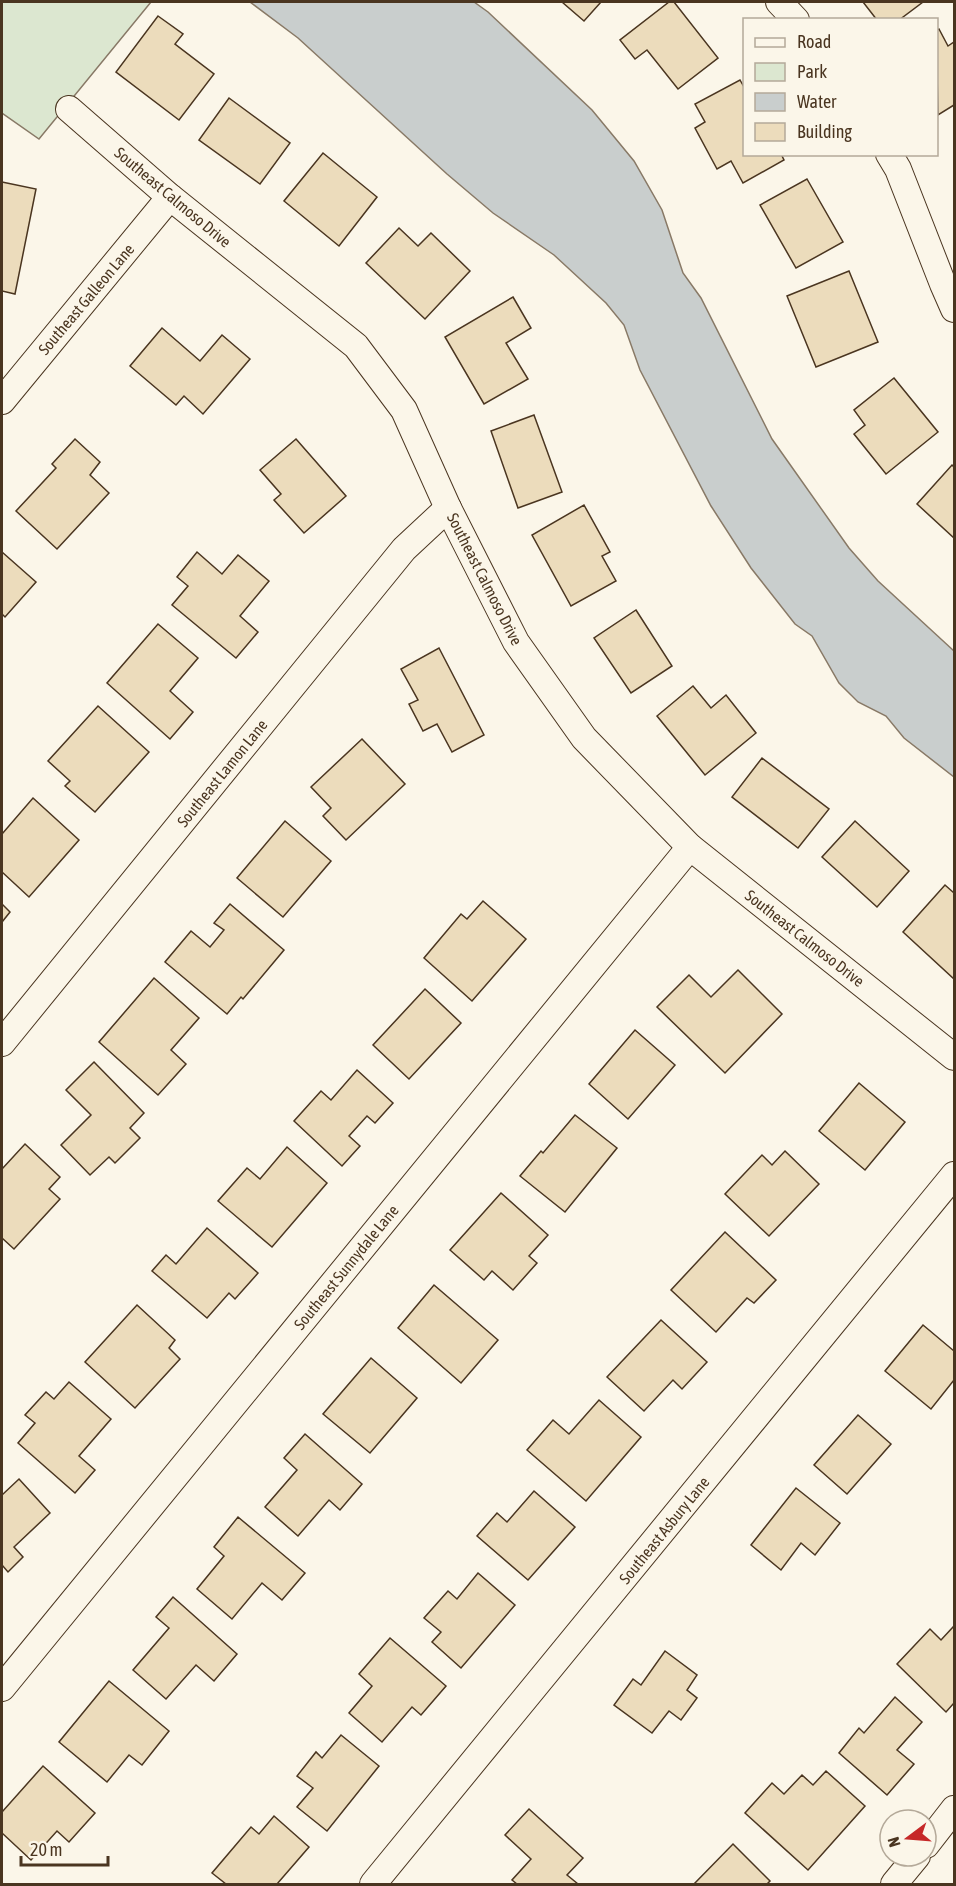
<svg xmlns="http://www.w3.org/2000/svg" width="956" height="1886" font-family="'Asap Condensed',sans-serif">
<rect width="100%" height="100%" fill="#fbf6e9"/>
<path fill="#dce7d0" stroke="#887966" stroke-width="1.5" d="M2 2H151L39 139 2 113Z"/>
<path fill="#c9cecd" stroke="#887966" stroke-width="1.5" d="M250 2H474L488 12 592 110 634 161 662 210 683 273 701 298 772 439 849 548 878 581 954 651V777L904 738 886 716 858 702 839 683 812 636 795 624 751 568 711 506 640 370 624 325 606 303 554 255 493 213 447 174 298 38Z"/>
<g fill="#ecdcbc" stroke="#4a3520" stroke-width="1.5">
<path d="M562 2H601L584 21Z"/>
<path d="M669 2H674L718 58 678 89 647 50 635 59 620 40Z"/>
<path d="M863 2H923L899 20H877Z"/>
<path d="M158 16 183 34 175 44 214 74 179 120 116 72Z"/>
<path d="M939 29 948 46 954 42V105L938 115 936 31Z"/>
<path d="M740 80 744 87V154H781L784 160 743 183 731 161 717 169 695 128 705 122 695 104Z"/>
<path d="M229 98 290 143 260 184 199 140Z"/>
<path d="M323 153 377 197 339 246 284 201Z"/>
<path d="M807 179 843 242 796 268 760 205Z"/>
<path d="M2 182 36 189 15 294 2 291Z"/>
<path d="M399 228 418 246 431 233 470 271 425 319 366 263Z"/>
<path d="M849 271 878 342 816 367 787 296Z"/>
<path d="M513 297 531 328 506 343 528 379 484 404 445 337Z"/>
<path d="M162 328 200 361 222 335 250 359 203 414 184 396 176 405 130 366Z"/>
<path d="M894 378 938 432 886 474 854 434 865 425 854 410Z"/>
<path d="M534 415 562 492 518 508 491 431Z"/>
<path d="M75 439 100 462 90 475 109 493 57 549 16 511 56 468 52 464Z"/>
<path d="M296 439 346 496 304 533 274 500 281 494 260 470Z"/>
<path d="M952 465 954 467V538L917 504Z"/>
<path d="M584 505 610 552 602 556 616 581 571 606 532 535Z"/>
<path d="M2 552 36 582 5 617 2 614Z"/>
<path d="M197 552 222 574 238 555 269 581 240 616 258 632 236 658 172 605 188 586 177 577Z"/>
<path d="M636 610 672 666 631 693 594 638Z"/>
<path d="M158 624 198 658 170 691 193 712 170 739 107 683Z"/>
<path d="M439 648 484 735 452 752 437 724 423 731 409 704 418 700 401 669Z"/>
<path d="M693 686 711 708 726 695 756 733 705 775 657 716Z"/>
<path d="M98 706 149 752 95 812 65 786 70 781 48 761Z"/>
<path d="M362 739 405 784 346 840 323 816 331 808 311 787Z"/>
<path d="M762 758 829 809 798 848 732 797Z"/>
<path d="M33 798 79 840 29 897 2 872V834Z"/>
<path d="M285 821 331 861 283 917 237 878Z"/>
<path d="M855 821 909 871 877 907 822 857Z"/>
<path d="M945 885 954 893V979L903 932Z"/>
<path d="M483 901 526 939 472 1001 424 958 461 914 467 919Z"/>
<path d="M2 904 10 912 2 922Z"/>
<path d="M230 904 284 950 243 999 241 997 227 1014 165 962 191 931 210 947 224 930 214 923Z"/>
<path d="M738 970 782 1014 725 1073 657 1007 689 975 711 997Z"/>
<path d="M154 978 199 1018 171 1050 186 1064 158 1095 99 1042Z"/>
<path d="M425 989 461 1023 409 1079 373 1045Z"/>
<path d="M635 1030 675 1065 628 1119 589 1084Z"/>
<path d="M94 1062 144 1113 130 1128 140 1138 115 1163 109 1157 90 1175 61 1145 91 1115 66 1090Z"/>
<path d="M357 1070 393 1103 375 1123 367 1116 349 1136 360 1146 342 1166 294 1121 321 1091 331 1100Z"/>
<path d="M859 1083 905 1122 865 1170 819 1131Z"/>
<path d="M575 1115 617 1148 565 1212 520 1176 541 1151 543 1153Z"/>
<path d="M25 1144 60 1177 49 1189 60 1199 14 1249 2 1238V1169Z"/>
<path d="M287 1147 327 1183 272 1247 218 1201 247 1168 260 1179Z"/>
<path d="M785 1151 819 1184 769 1236 725 1194 762 1155 772 1165Z"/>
<path d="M501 1193 548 1235 529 1256 537 1263 513 1290 492 1271 484 1280 450 1250Z"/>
<path d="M207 1228 258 1273 235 1299 229 1293 207 1318 152 1271 166 1255 176 1264Z"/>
<path d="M725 1232 776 1280 754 1303 747 1298 716 1332 671 1290Z"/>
<path d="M434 1285 498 1340 461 1383 398 1328Z"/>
<path d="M137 1305 175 1340 169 1348 180 1359 135 1408 85 1362Z"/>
<path d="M661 1320 707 1362 682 1389 673 1380 644 1411 607 1377Z"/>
<path d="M923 1325 954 1351V1380L931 1409 885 1371Z"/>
<path d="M371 1358 417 1398 370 1453 323 1414Z"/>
<path d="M69 1382 111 1419 79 1456 95 1470 75 1493 18 1443 35 1423 25 1415 46 1392 54 1399Z"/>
<path d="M599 1400 641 1437 586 1501 527 1450 553 1420 569 1434Z"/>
<path d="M858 1415 891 1444 847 1494 814 1465Z"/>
<path d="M305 1434 362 1484 340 1510 329 1500 298 1536 265 1507 297 1470 284 1458Z"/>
<path d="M19 1479 50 1513 14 1547 23 1557 8 1572 2 1565V1495Z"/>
<path d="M796 1488 840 1523 815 1555 801 1543 781 1570 751 1545Z"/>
<path d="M534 1491 575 1527 528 1580 477 1536 497 1513 507 1522Z"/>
<path d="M238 1517 305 1573 282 1600 262 1583 232 1619 197 1589 224 1556 214 1547Z"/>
<path d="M478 1573 515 1605 461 1668 432 1642 441 1632 424 1618 448 1591 457 1599Z"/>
<path d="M173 1597 237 1654 214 1681 196 1665 166 1699 133 1670 169 1628 156 1617Z"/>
<path d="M954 1626V1703L946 1712 897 1664 930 1629 941 1640Z"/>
<path d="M390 1638 446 1686 421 1715 412 1707 382 1742 349 1713 372 1686 359 1674Z"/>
<path d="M665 1651 697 1675 687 1690 697 1698 681 1720 669 1711 652 1733 614 1705 633 1679 641 1685Z"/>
<path d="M109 1681 169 1731 142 1765 129 1755 107 1782 59 1742Z"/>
<path d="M895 1697 922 1722 897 1750 914 1764 887 1795 839 1753 859 1728 864 1733Z"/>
<path d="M341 1735 379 1766 327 1831 297 1807 313 1788 297 1776 316 1752 322 1758Z"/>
<path d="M43 1766 95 1813 69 1842 57 1831 31 1860 2 1833V1812Z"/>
<path d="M826 1771 865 1806 808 1870 745 1813 772 1783 784 1794 802 1775 813 1785Z"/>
<path d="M529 1809 583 1858 567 1875 578 1884H517L512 1880 531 1859 505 1835Z"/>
<path d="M274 1816 309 1847 277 1884H226L212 1873 251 1827 259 1834Z"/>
<path d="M733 1844 770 1881 767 1884H694Z"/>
</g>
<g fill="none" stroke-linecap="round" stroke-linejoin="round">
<g stroke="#4a3520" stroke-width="28">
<g id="minor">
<path d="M779 2 796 20"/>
<path d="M69 109 170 197 356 346 404 410 448 508 516 642 584 738 690 847 954 1057"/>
<path d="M889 154 898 169 943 284 954 309"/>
<path d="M2 401 170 197"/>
<path d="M2 1043 404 549 448 508"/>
<path d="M2 1688 690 847"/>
<path d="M926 1845 954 1809"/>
<path d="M373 1884 954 1175"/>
<path d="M894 1884 917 1856"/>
</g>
</g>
<use href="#minor" stroke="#fbf6e9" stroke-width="26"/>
</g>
<g text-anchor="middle" stroke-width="4.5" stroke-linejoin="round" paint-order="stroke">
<g font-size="16" fill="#4a3520" stroke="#fbf6e9">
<text transform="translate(173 197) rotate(40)" y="6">Southeast Calmoso Drive</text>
<text transform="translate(86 299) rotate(-50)" y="6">Southeast Galleon Lane</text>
<text transform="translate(485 579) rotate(63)" y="6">Southeast Calmoso Drive</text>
<text transform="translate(222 773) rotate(-51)" y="6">Southeast Lamon Lane</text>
<text transform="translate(805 938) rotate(38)" y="6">Southeast Calmoso Drive</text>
<text transform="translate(346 1267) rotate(-51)" y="6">Southeast Sunnydale Lane</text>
<text transform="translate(664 1530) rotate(-51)" y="6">Southeast Asbury Lane</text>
</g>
</g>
<rect width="956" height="1886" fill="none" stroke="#4a3520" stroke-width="6"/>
<rect x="743" y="18" width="195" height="138" fill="#fbf6e9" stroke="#b4a999" stroke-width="1.5"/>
<rect x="755" y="38" width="30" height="9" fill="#fbf6e9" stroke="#b4a999" stroke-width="1.5"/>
<text x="797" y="48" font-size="18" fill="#4a3520">Road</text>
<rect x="755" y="63" width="30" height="18" fill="#dce7d0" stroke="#b4a999" stroke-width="1.5"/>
<text x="797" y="78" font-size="18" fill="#4a3520">Park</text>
<rect x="755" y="93" width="30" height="18" fill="#c9cecd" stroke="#b4a999" stroke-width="1.5"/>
<text x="797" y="108" font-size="18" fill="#4a3520">Water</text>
<rect x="755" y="123" width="30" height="18" fill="#ecdcbc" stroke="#b4a999" stroke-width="1.5"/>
<text x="797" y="138" font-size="18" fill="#4a3520">Building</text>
<g transform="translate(908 1838) rotate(254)"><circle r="28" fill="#fbf6e9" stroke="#b4a999" stroke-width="1.5"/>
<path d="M0-4.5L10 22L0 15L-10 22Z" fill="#c62828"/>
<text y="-9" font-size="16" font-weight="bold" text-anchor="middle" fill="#4a3520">N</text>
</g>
<path d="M21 1856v9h87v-9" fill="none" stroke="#4a3520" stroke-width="3"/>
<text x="30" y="1856" font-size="18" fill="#4a3520" stroke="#fbf6e9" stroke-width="4.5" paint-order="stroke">20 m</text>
</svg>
